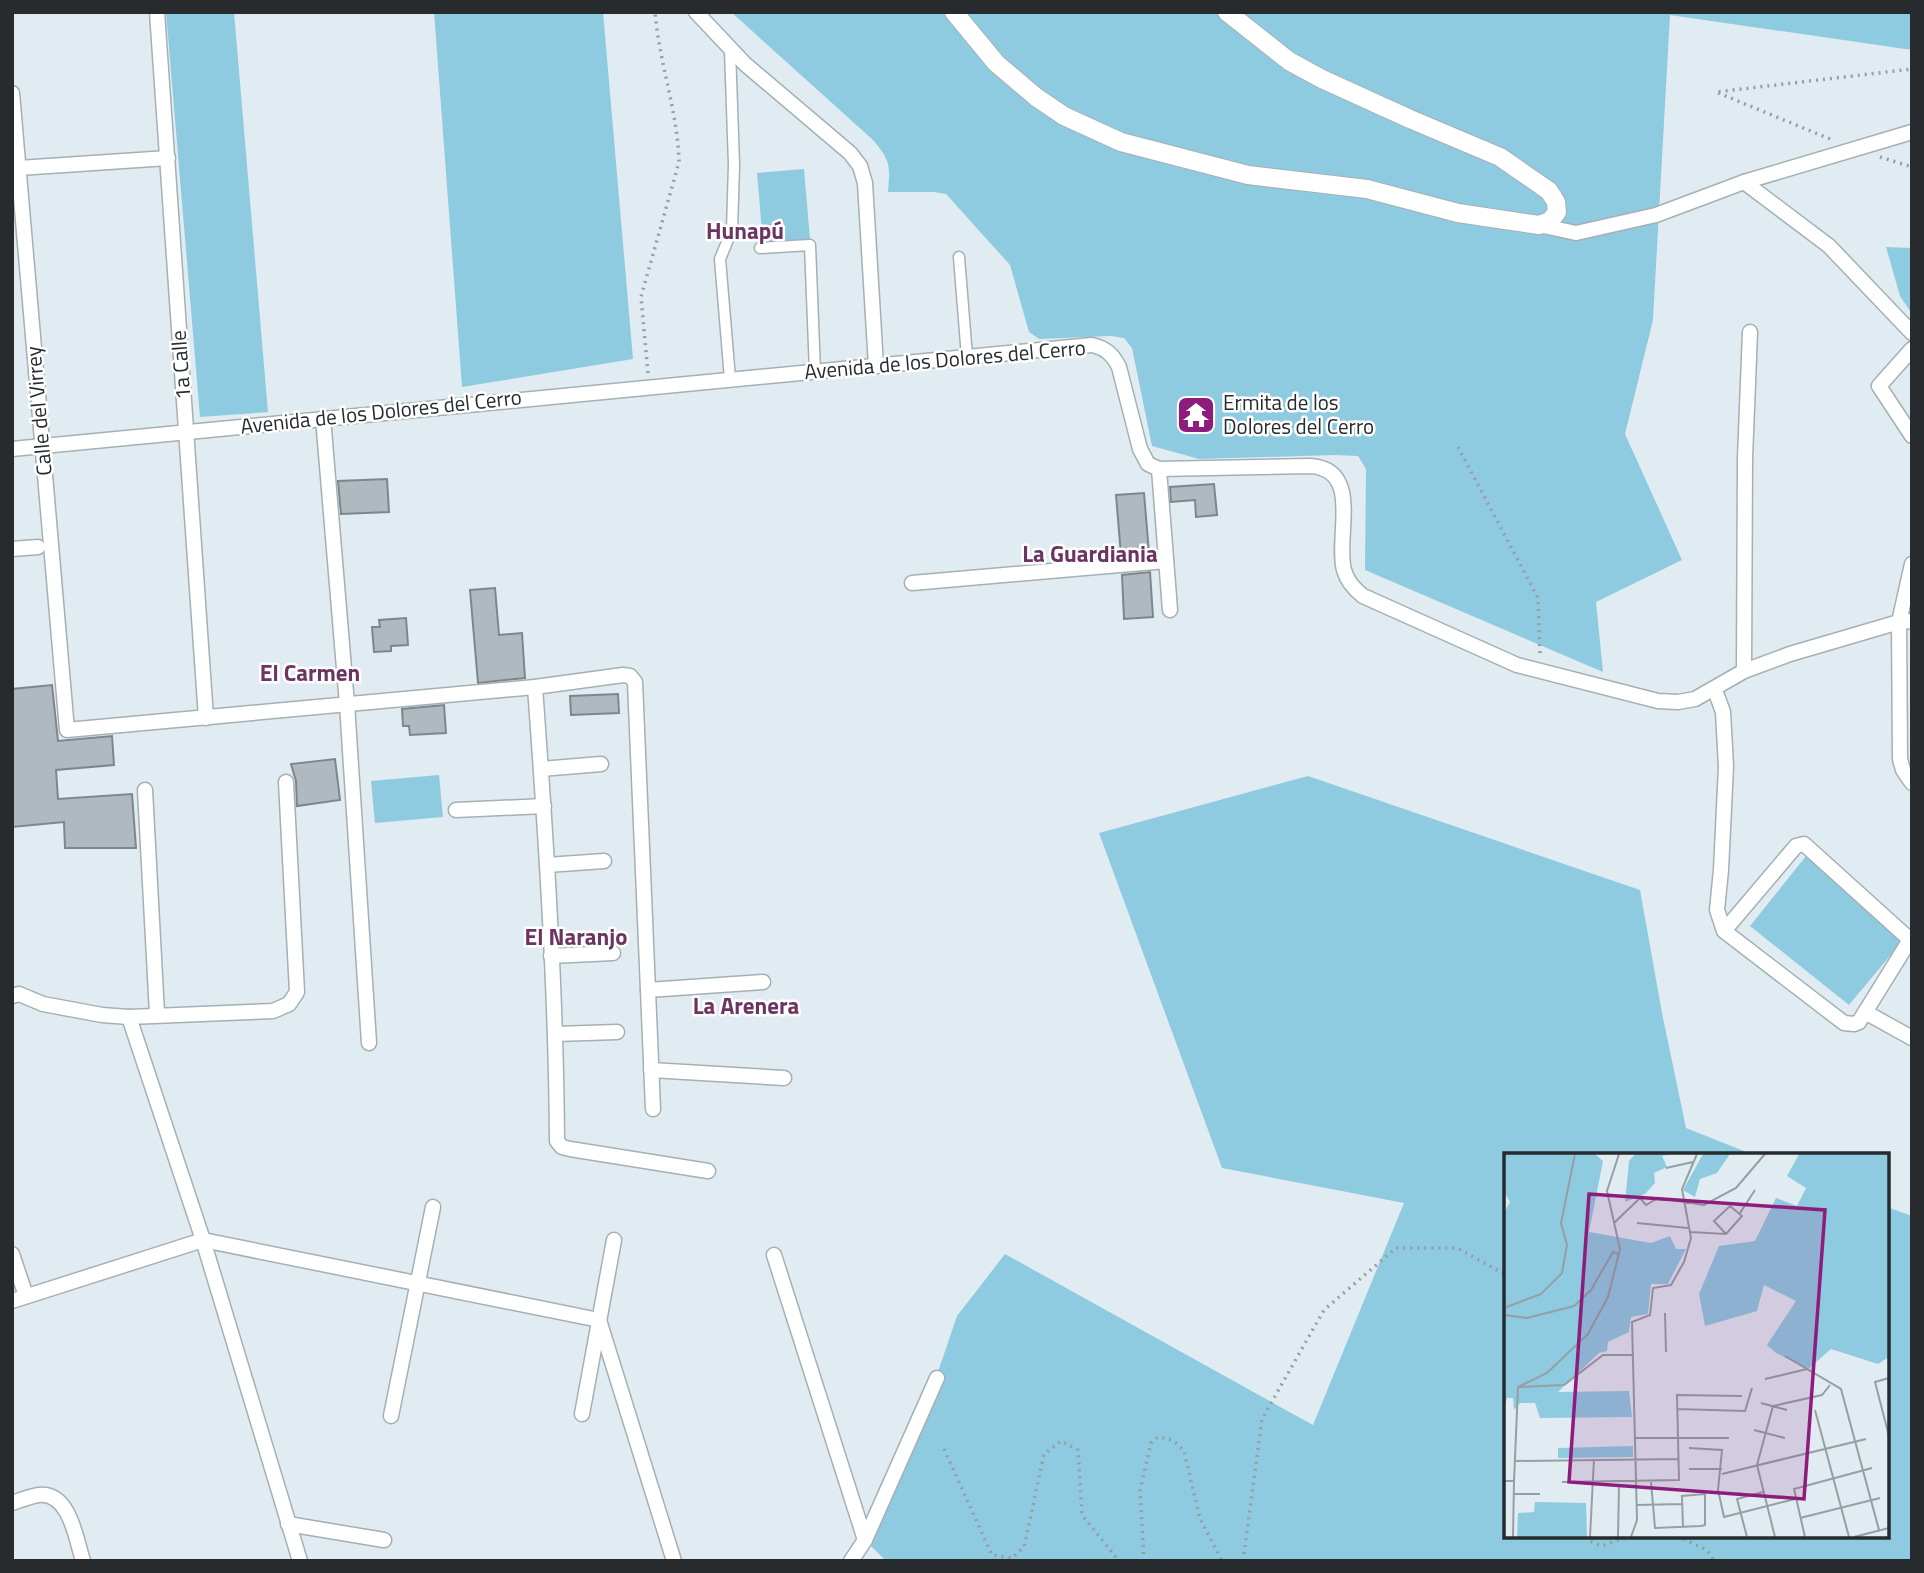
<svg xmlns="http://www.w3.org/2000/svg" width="1924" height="1573" font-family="'Titillium Web',sans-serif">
<rect width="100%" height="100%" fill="#e0ecf1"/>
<g fill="#8fcbe0">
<path d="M166 12H234L268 412 200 417Z"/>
<path d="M434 12H603L633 359 462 387Z"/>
<path d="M731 12H1912V50L1670 15 1653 320 1625 434 1682 560 1596 602 1603 672 1365 570 1366 469 1358 456 1335 455 1199 459 1152 446 1132 348 1124 338 1111 336 1039 339 1029 332 1010 265 946 194 934 192H888C890 166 891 161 873 140Z"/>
<path d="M804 169 810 239 763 243 757 173Z"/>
<path d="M1886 247 1912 248V314L1900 296Z"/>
<path d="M439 775 443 817 375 823 371 781Z"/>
<path d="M1308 776 1640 890 1662 1013 1686 1128 1754 1155H1506V1536H1887V1207L1912 1216V1561H886L865 1540 926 1407 957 1316 1005 1254 1313 1425 1404 1203 1222 1168 1099 833Z"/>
<path d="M1806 856 1904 939 1849 1005 1750 926Z"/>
</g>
<g fill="#b0b9c0" stroke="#7e868d" stroke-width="2">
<path d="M387 479 389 512 341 514 338 481Z"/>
<path d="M1214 484 1217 515 1196 517 1195 500 1171 502 1170 487Z"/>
<path d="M1144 493 1149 553 1121 555 1116 495Z"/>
<path d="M1150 572 1153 617 1124 619 1122 575Z"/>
<path d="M495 588 499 635 522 633 525 678 478 683 470 590Z"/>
<path d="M406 618 408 645 391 646V651L374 652 372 627H380L379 620Z"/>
<path d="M52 685 58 741 112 736 114 765 56 770 58 799 132 794 136 848H65L64 822 12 827V689Z"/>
<path d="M618 694 619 713 571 715 570 696Z"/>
<path d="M444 705 446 733 410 735 409 726H403L402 709Z"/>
<path d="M335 759 340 800 297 806 296 781 291 764Z"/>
</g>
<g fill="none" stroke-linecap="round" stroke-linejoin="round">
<g stroke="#a4b0b4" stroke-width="13">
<g id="pedestrian">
<path d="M730 49 734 165 732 230 720 259 730 379"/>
<path d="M760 248 810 245 815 372"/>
<path d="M959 257 967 357"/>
</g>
</g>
<g stroke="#a4b0b4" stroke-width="17">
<g id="minor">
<path d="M157 12 206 718"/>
<path d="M696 12 745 64 850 153 860 166 865 183 876 366"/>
<path d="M12 93 67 730 535 687 623 675 630 676 635 682 653 1109"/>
<path d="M12 172 19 168 168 158"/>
<path d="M1744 182 1829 246 1912 333"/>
<path d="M1539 225 1576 233 1656 215 1744 182 1912 132"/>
<path d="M1912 349 1879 386 1912 436"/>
<path d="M323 418 347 704 369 1043"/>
<path d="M12 449 1092 345C1106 348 1113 355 1119 367L1140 449 1148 464 1159 469 1311 466C1363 470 1335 537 1344 570 1347 581 1354 589 1363 596L1517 665 1658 701 1678 702 1695 699 1744 671 1790 654 1899 622 1912 621"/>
<path d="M1159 469 1170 610"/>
<path d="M12 549 38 547"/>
<path d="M1912 564 1899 622 1900 759 1903 770 1912 783"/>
<path d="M912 583 1166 561"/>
<path d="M1744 671 1745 458 1750 332"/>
<path d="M535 687C546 838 556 990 557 1141L562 1147 570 1149 708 1171"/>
<path d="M1715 690 1723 712 1726 766 1721 870 1717 910 1724 931 1844 1023 1854 1024 1859 1022 1908 943 1907 937 1804 844 1796 846 1724 931"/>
<path d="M541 769 601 764"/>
<path d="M145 790 157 1014"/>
<path d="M456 810 544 806"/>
<path d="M547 865 604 861"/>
<path d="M551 956 613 953"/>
<path d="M648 990 763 982"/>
<path d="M12 996 19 994 43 1004 102 1015 129 1017 273 1011 289 1004 297 992 286 782"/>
<path d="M1865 1012 1912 1038"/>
<path d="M129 1017 203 1240 300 1561"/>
<path d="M555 1034 617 1032"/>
<path d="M651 1070 784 1078"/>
<path d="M12 1254 26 1296"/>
<path d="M774 1255 865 1540"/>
<path d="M12 1301 203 1240 599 1320 674 1561"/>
<path d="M582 1414 614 1240"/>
<path d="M391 1416 433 1207"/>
<path d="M12 1503C21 1500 30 1496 39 1495 70 1492 76 1539 83 1561"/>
<path d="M288 1524 384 1540"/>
<path d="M851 1561 865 1540 937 1378"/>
</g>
</g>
<g stroke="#a4b0b4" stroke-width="20">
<path id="tertiary" d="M954 12 996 63 1036 97 1064 116 1121 142 1248 175 1367 189 1458 213 1539 225 1550 221 1557 212 1556 202 1549 191 1500 157 1410 119 1322 79 1289 61 1227 12"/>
</g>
<g stroke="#959ea2" stroke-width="3.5" stroke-dasharray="2 5" stroke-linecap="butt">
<path d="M1830 139 1716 92 1912 69"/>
<path d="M1880 157 1912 167"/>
<path d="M648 373 641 297 679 162C678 113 659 62 655 12"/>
<path d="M1458 447 1538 598 1540 655"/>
<path d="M944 1449 992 1555 1012 1558 1024 1547 1044 1454 1061 1441 1078 1450 1082 1515 1119 1561"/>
<path d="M1587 1536 1588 1540 1601 1546 1632 1536"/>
<path d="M1677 1536 1707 1550 1714 1561"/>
<path d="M1144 1561 1140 1491 1151 1443 1158 1437 1173 1440 1184 1451 1200 1519 1222 1561"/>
<path d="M1243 1561 1262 1419 1324 1310 1396 1248H1457L1506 1275"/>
</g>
<use href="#pedestrian" stroke="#fff" stroke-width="10"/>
<use href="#minor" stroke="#fff" stroke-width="14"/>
<use href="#tertiary" stroke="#fff" stroke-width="18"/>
</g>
<defs>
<g id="temple-square" transform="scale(2.0125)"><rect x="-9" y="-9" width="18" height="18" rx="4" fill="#8e1c7d" stroke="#fff"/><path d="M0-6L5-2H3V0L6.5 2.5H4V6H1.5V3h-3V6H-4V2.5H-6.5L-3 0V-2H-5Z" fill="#fff"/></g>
</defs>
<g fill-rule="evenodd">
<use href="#temple-square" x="1196" y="415"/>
</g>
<g text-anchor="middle" stroke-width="5" stroke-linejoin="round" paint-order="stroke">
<g font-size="21" fill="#272b2d" stroke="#fff">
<text transform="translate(945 360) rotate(-5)" y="7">Avenida de los Dolores del Cerro</text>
<text transform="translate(181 365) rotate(-94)" y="7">1a Calle</text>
<text transform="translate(39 411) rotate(-95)" y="7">Calle del Virrey</text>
<text transform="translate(381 412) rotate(-6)" y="7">Avenida de los Dolores del Cerro</text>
</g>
<g font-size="21" fill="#272b2d" stroke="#fff" text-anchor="start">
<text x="1223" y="410">Ermita de los<tspan x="1223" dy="24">Dolores del Cerro</tspan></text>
</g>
<g font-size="23" font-weight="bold" fill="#6c3461" stroke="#fff">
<text x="745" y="239">Hunapú</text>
<text x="1090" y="562">La Guardiania</text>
<text x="310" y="681">El Carmen</text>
<text x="576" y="945">El Naranjo</text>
<text x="746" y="1014">La Arenera</text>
</g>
</g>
<g transform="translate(1504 1153)">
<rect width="385" height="385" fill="#e0ecf1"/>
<path d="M0 1H91L99 8 85 79 147 90 166 83 172 96H182L164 131H147L144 161 127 164 125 179 104 189 103 198 95 200 54 239 125 238 128 264 36 265 31 250H16L10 257 9 245H3L0 257V60L6 49 0 39ZM131 1H168L158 3 163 14 150 20 151 30 141 41 121 49 125 8ZM199 1H226L213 20 196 26 191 44 179 37ZM295 1H385V204L374 211 327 196 304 216 272 200 263 192 292 148 260 132 253 158 201 173 195 141 215 93 251 88 272 45 293 53 302 35 283 23ZM129 293V304L54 305V295ZM31 349 82 350 83 384H13L14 360 30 359Z" fill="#8fcbe0"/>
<path fill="none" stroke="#969fa3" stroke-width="2" d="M162 15 189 9M236 60 251 37M110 70 136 45 142 52 154 45 200 52 232 35 261 1M133 70 184 75M186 79 222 81 238 63 226 53 210 68 222 81M0 155 37 141 58 120 63 92 57 70 71 1M161 160 162 199M0 162 23 165 70 153 87 137 109 99 114 101M281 203 337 236 375 377M385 225 371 229 385 283M261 226 303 216M14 234 60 232 99 202H129M257 250 283 257M173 256 241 258 248 235M311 257 345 384M250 277 281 285M131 285H225M185 295 218 297 214 337 220 364 291 346M10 308 174 306M185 316H218M218 321 362 286M0 328H10L9 384M10 328 14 234 43 220 84 181 104 144 116 96 103 38 115 1M58 329 175 327 173 242 238 243M147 329 151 375 197 373 201 372V341L178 343 179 374M10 341H36M133 352 178 351M296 365 376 345M86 384 90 306M114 384 115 332M127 384 133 367 128 169 146 162 149 135 167 132 180 109 187 85 178 36 193 1M243 384 233 346 259 339M271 384 253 312 269 253 318 242 326 232M301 384 290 336 368 315M350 384 385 375"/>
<path fill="#8e1c7d" fill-opacity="0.15" stroke="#8e1c7d" stroke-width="3.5" d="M85 41 321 57 300 346 65 329Z"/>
<rect width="385" height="385" fill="none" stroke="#272b2d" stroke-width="3.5"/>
</g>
<rect width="1924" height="1573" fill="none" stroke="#272b2d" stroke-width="28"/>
</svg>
